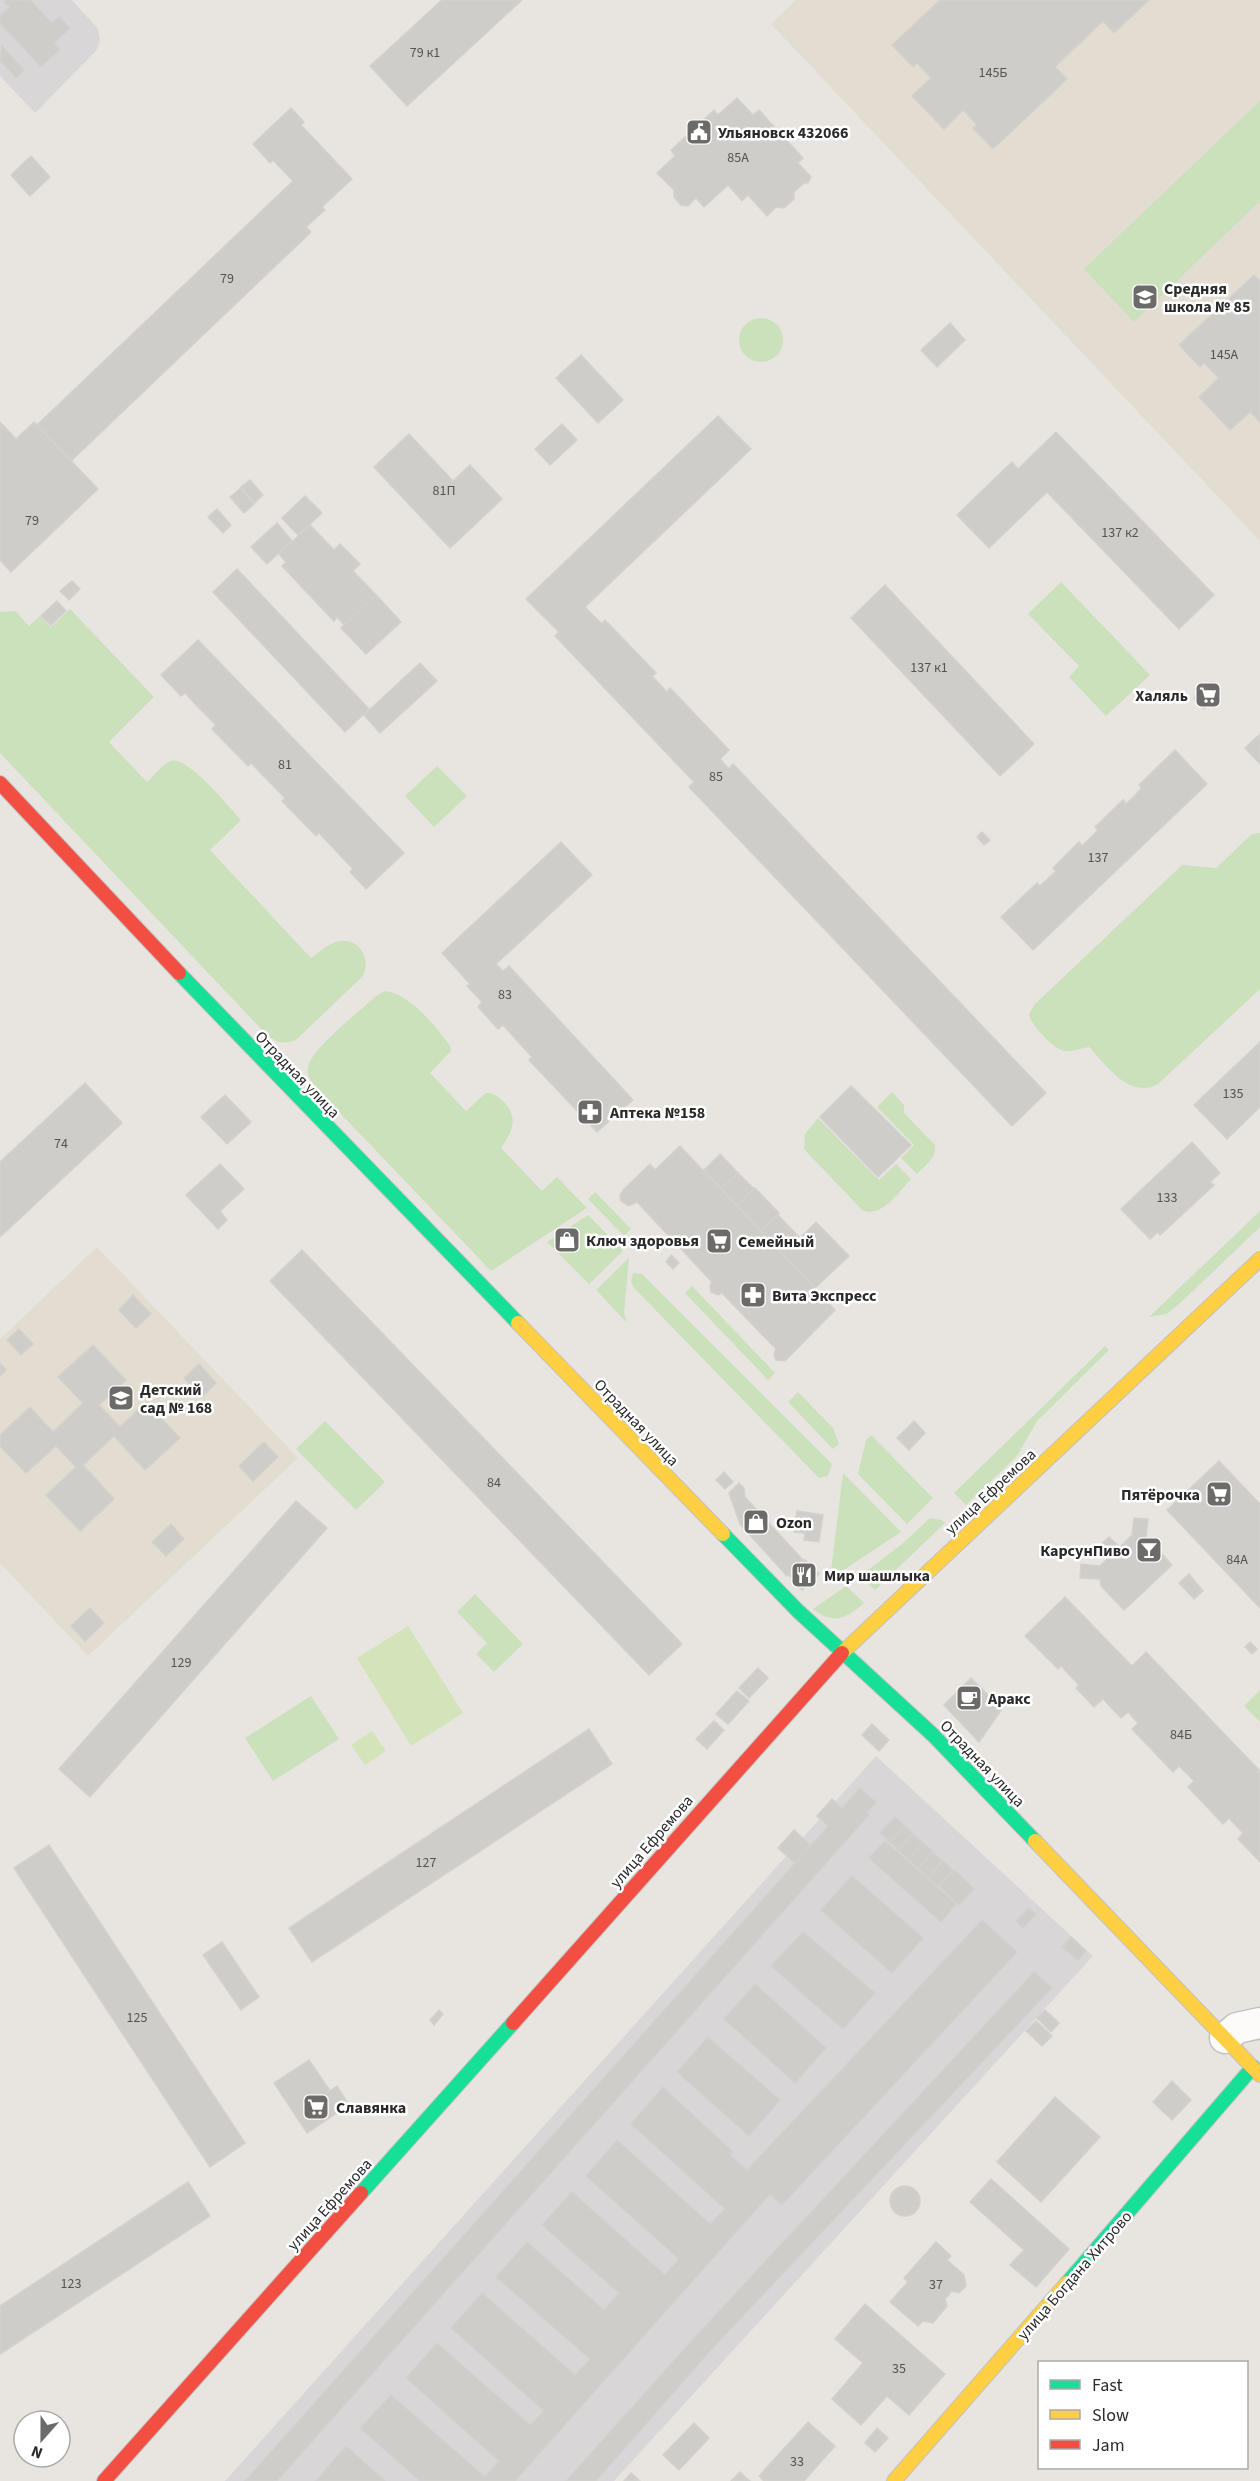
<svg xmlns="http://www.w3.org/2000/svg" width="1260" height="2481" font-family="'Source Sans 3',sans-serif">
<rect width="100%" height="100%" fill="#e8e5e1"/>
<g fill="#d9d6d8">
<path d="M0 0H72L98 29 100 41 96 51 35 113 0 76Z"/>
<path d="M876 1756 1093 1956 614 2481H225Z"/>
</g>
<g fill="#e2ddd0">
<path d="M796 0H1260V541L771 24Z"/>
<path d="M97 1247 298 1458 88 1656 0 1563V1339Z"/>
</g>
<g fill="#cae1bc">
<path d="M1260 101V201L1134 322 1084 269Z"/>
<circle cx="761" cy="340" r="22"/>
<path d="M1061 582 1150 675 1106 716 1069 677 1079 666 1028 614Z"/>
<path d="M70 609 154 697 109 742 147 782C154 776 162 764 171 761 187 755 230 808 241 820L210 850 311 958C320 952 328 943 340 941 361 938 372 962 362 977L297 1039C284 1046 275 1042 264 1032L0 753V612L15 611 29 626 40 616 51 627Z"/>
<path d="M437 766 467 796 434 827 405 796Z"/>
<path d="M1260 833V989L1158 1084C1130 1100 1106 1065 1089 1047 1081 1048 1072 1052 1065 1051 1054 1050 1030 1024 1029 1014L1035 1004 1182 865 1216 868 1252 834Z"/>
<path d="M384 991C408 992 437 1027 450 1046L451 1051 430 1073 466 1111 486 1093C493 1093 498 1096 503 1101 519 1117 513 1131 501 1148L542 1191 557 1177 587 1208 491 1271 317 1089C311 1082 305 1074 309 1064 315 1046 360 1011 375 997Z"/>
<path d="M892 1092 904 1105V1113L935 1145C937 1158 925 1166 917 1174L901 1158 914 1145 877 1107Z"/>
<path d="M818 1118 879 1180 896 1164 911 1179C899 1192 881 1219 862 1210L804 1149 805 1134Z"/>
<path d="M595 1192 631 1229 624 1236 588 1199Z"/>
<path d="M1260 1211V1227L1177 1306 1166 1314 1149 1317Z"/>
<path d="M588 1215 623 1251 589 1284 547 1242Z"/>
<path d="M629 1258 624 1313 627 1323 596 1290Z"/>
<path d="M633 1273 642 1274 832 1464 828 1476 819 1478 634 1288 631 1281Z"/>
<path d="M692 1286 775 1373 768 1380 685 1293Z"/>
<path d="M1105 1346 1109 1350 1037 1421 1017 1456 966 1505 954 1493Z"/>
<path d="M798 1392 833 1428 839 1444 833 1449 788 1402Z"/>
<path d="M325 1421 385 1482 356 1510 296 1449Z"/>
<path d="M871 1435 933 1498 907 1524 858 1474 866 1440Z"/>
<path d="M843 1473 901 1532 830 1579Z"/>
<path d="M930 1518 941 1520 945 1523 875 1590 860 1576 902 1544Z"/>
<path d="M846 1586 864 1603C846 1619 833 1625 813 1609Z"/>
<path d="M475 1594 523 1644 494 1672 476 1654 487 1643 457 1612Z"/>
<path d="M1260 1690V1722L1244 1706Z"/>
<path d="M311 1696 339 1739 273 1781 245 1738Z"/>
</g>
<g fill="#d3e4ba">
<path d="M408 1626 463 1713 411 1746 357 1658Z"/>
<path d="M372 1731 386 1751 365 1765 351 1745Z"/>
</g>
<g fill="#cfcdca" stroke="#d3d1cd" stroke-width="1.5">
<path d="M6 0H30L52 23 59 17 70 28 54 43 60 49 41 67 0 23V16L10 7 4 2Z"/>
<path d="M442 0H522L407 106 370 66Z"/>
<path d="M940 0H1149L1114 33 1103 21 1055 67 1067 79 993 149 973 128 977 125 963 110 944 129 912 96 931 78 917 63 913 67 892 45Z"/>
<path d="M2 46 24 70 16 78 0 60Z"/>
<path d="M737 98 753 115 759 110 803 158 798 163 811 177 808 183H804L794 192V199L784 208 776 207 767 216 748 195 742 201 728 185 704 207 696 198 688 206 681 205 674 197V190L657 173 675 156 671 150 714 110 718 115Z"/>
<path d="M291 108 304 122 301 125 352 179 322 207 325 210 306 227 311 232 71 461 37 425 293 181 273 160 270 163 253 144Z"/>
<path d="M31 156 50 177 30 196 11 175Z"/>
<path d="M1254 275 1260 281V422L1250 412 1230 430 1199 397 1219 378 1204 363 1200 367 1179 345Z"/>
<path d="M950 323 965 340 937 367 921 350Z"/>
<path d="M581 355 623 400 598 423 556 378Z"/>
<path d="M718 416 751 449 585 607 602 624 605 620 656 673 652 676 667 692 670 688 729 750 720 759 729 769 733 764 1046 1093 1012 1126 689 787 694 782 555 636 559 632 526 599Z"/>
<path d="M0 422 16 439 34 422 98 489 11 572 0 560Z"/>
<path d="M562 424 577 440 550 465 535 449Z"/>
<path d="M1056 432 1214 595 1179 629 1047 492 989 548 957 515 1012 462 1018 469Z"/>
<path d="M409 434 453 481 470 465 502 499 450 548 374 467Z"/>
<path d="M250 480 263 495 255 503 241 487Z"/>
<path d="M241 488 254 504 244 513 230 497Z"/>
<path d="M305 496 322 513 298 535 282 518Z"/>
<path d="M217 509 231 525 223 533 208 517Z"/>
<path d="M277 523 292 541 267 564 251 547Z"/>
<path d="M310 525 334 550 340 544 360 564 353 571 376 595 344 625 337 617 334 621 282 566 286 562 279 554Z"/>
<path d="M237 569 369 709 345 732 213 592Z"/>
<path d="M72 581 80 589 69 600 60 591Z"/>
<path d="M885 585 1034 744 1000 776 851 618Z"/>
<path d="M376 595 401 622 366 654 341 628Z"/>
<path d="M57 601 66 611 51 625 41 616Z"/>
<path d="M198 640 404 853 366 889 350 872 353 869 319 833 316 836 282 801 285 798 251 763 248 766 212 729 216 725 199 708 185 693 181 696 161 675Z"/>
<path d="M420 663 437 681 380 733 364 715Z"/>
<path d="M1211 682 1221 693 1204 709 1194 698Z"/>
<path d="M1260 734V764L1245 748Z"/>
<path d="M1175 750 1207 784 1033 950 1001 917 1037 883 1040 886 1056 871 1053 868 1079 842 1082 846 1098 830 1095 827 1123 800 1126 804 1142 788 1139 785Z"/>
<path d="M982 832 990 840 984 845 977 837Z"/>
<path d="M561 842 592 875 496 964 503 971 509 966 633 1100 597 1132 529 1060 532 1057 503 1025 498 1029 478 1007 482 1002 467 986 470 984 442 953Z"/>
<path d="M1260 1042V1107L1227 1139 1194 1105Z"/>
<path d="M85 1083 122 1123 0 1237V1162Z"/>
<path d="M851 1086 911 1145 878 1177 820 1117Z"/>
<path d="M225 1095 251 1122 227 1144 201 1117Z"/>
<path d="M1192 1142 1220 1173 1210 1182 1214 1185 1160 1235 1158 1232 1150 1239 1121 1209Z"/>
<path d="M680 1146 835 1310 785 1361 776 1360 774 1355 776 1349 722 1293 718 1295 711 1292 710 1286 712 1282 637 1202 629 1206 621 1201 620 1195 624 1189 650 1164 655 1170Z"/>
<path d="M720 1154 738 1173 721 1188 704 1170Z"/>
<path d="M220 1164 244 1189 220 1211 227 1220 218 1229 186 1195Z"/>
<path d="M738 1173 754 1189 737 1205 721 1189Z"/>
<path d="M755 1188 779 1213 761 1231 737 1205Z"/>
<path d="M778 1215 800 1238 816 1222 849 1256 815 1288 761 1231Z"/>
<path d="M302 1250 682 1644 649 1675 270 1281Z"/>
<path d="M671 1255 679 1263 673 1269 666 1262Z"/>
<path d="M133 1295 151 1314 136 1328 119 1310Z"/>
<path d="M19 1329 33 1344 21 1355 7 1340Z"/>
<path d="M93 1345 126 1380 99 1405 120 1427 146 1402 180 1438 145 1470 114 1436 83 1465 114 1499 80 1531 46 1495 76 1467 56 1446 26 1473 0 1446V1435L30 1407 53 1432 83 1403 58 1377Z"/>
<path d="M0 1363 6 1370 0 1376Z"/>
<path d="M199 1364 216 1383 202 1397 184 1378Z"/>
<path d="M914 1421 925 1433 909 1450 897 1438Z"/>
<path d="M264 1442 278 1457 253 1481 239 1466Z"/>
<path d="M1219 1461 1260 1504V1608L1167 1510Z"/>
<path d="M724 1472 733 1482 725 1489 716 1480Z"/>
<path d="M739 1483 744 1488 745 1497 803 1560 787 1576 740 1524 729 1493Z"/>
<path d="M296 1501 327 1528 90 1797 59 1769Z"/>
<path d="M797 1511 823 1515 819 1542 804 1540 805 1533 794 1532Z"/>
<path d="M1134 1518 1148 1519 1146 1537 1172 1565 1124 1610 1101 1586 1100 1579 1080 1578 1081 1564 1100 1566 1108 1558 1099 1546 1109 1537 1120 1547 1132 1535Z"/>
<path d="M171 1524 184 1539 166 1556 152 1542Z"/>
<path d="M805 1560 819 1574 802 1590 789 1575Z"/>
<path d="M1189 1574 1203 1591 1194 1599 1179 1583Z"/>
<path d="M1065 1597 1132 1666 1146 1652 1260 1771V1862L1238 1839 1243 1833 1229 1818 1223 1824 1188 1787 1194 1781 1179 1766 1173 1772 1132 1729 1138 1723 1128 1712 1121 1718 1103 1699 1094 1707 1076 1688 1079 1685 1061 1666 1058 1669 1025 1636Z"/>
<path d="M90 1608 104 1623 85 1641 71 1626Z"/>
<path d="M1250 1642 1257 1649 1252 1654 1245 1647Z"/>
<path d="M758 1668 768 1678 749 1698 739 1688Z"/>
<path d="M971 1678 1002 1709 979 1742 944 1705Z"/>
<path d="M737 1691 749 1701 728 1724 716 1714Z"/>
<path d="M714 1721 724 1730 707 1749 696 1739Z"/>
<path d="M872 1724 889 1740 879 1751 862 1735Z"/>
<path d="M589 1729 612 1764 312 1962 289 1928Z"/>
<path d="M860 1788 876 1802 867 1812 869 1815 277 2481H245L828 1826 817 1816 832 1799 842 1808Z"/>
<path d="M895 1817 905 1826 890 1842 880 1833Z"/>
<path d="M905 1826 913 1833 898 1850 890 1842Z"/>
<path d="M794 1830 811 1846 795 1863 778 1848Z"/>
<path d="M913 1834 923 1843 908 1859 898 1850Z"/>
<path d="M885 1841 956 1904 941 1922 869 1858Z"/>
<path d="M923 1843 933 1851 918 1868 908 1859Z"/>
<path d="M49 1845 245 2143 210 2167 14 1868Z"/>
<path d="M933 1852 942 1861 928 1877 918 1869Z"/>
<path d="M943 1861 953 1870 937 1886 928 1877Z"/>
<path d="M954 1870 974 1889 959 1905 939 1886Z"/>
<path d="M852 1876 923 1938 892 1973 821 1910Z"/>
<path d="M1029 1908 1036 1914 1023 1928 1016 1921Z"/>
<path d="M982 1920 1017 1952 782 2205 770 2194 515 2481H420L360 2428 391 2395 485 2477 499 2461 406 2378 437 2343 530 2425 544 2411 451 2328 482 2293 575 2375 590 2359 496 2277 527 2242 604 2310 619 2293 542 2225 572 2192 665 2275 679 2259 586 2176 617 2140 710 2224 725 2209 631 2124 663 2087 733 2152 730 2155 747 2170Z"/>
<path d="M803 1932 875 1993 843 2029 771 1966Z"/>
<path d="M1071 1937 1086 1951 1078 1960 1062 1947Z"/>
<path d="M222 1942 259 1997 241 2010 203 1955Z"/>
<path d="M1034 1972 1052 1988 711 2350 596 2481H566L695 2337Z"/>
<path d="M755 1984 826 2048 795 2083 724 2019Z"/>
<path d="M439 2010 443 2014 434 2025 430 2020Z"/>
<path d="M1045 2010 1059 2023 1051 2032 1037 2018Z"/>
<path d="M1036 2021 1052 2036 1042 2046 1026 2031Z"/>
<path d="M708 2037 780 2100 749 2136 677 2072Z"/>
<path d="M309 2060 330 2091 337 2086 349 2105 307 2133 274 2083Z"/>
<path d="M1172 2081 1191 2100 1172 2120 1153 2102Z"/>
<path d="M1055 2097 1100 2137 1041 2202 997 2162Z"/>
<path d="M991 2179 1069 2249 1036 2287 1010 2265 1024 2250 970 2202Z"/>
<path d="M188 2182 210 2216 0 2354V2306Z"/>
<circle cx="905" cy="2201" r="15"/>
<path d="M936 2242 951 2256 947 2260 964 2275 966 2286 959 2293 952 2291 945 2299 947 2306 933 2323 923 2321 918 2326 890 2302 908 2282 904 2278Z"/>
<path d="M865 2304 945 2374 909 2415 887 2396 861 2425 832 2399 863 2363 835 2339Z"/>
<path d="M808 2422 835 2446 804 2481H764L759 2476Z"/>
<path d="M694 2423 709 2438 679 2470 663 2455Z"/>
<path d="M877 2428 888 2438 875 2452 865 2443Z"/>
<path d="M346 2446 385 2481H316Z"/>
<path d="M740 2472 750 2481H731Z"/>
<path d="M631 2473 639 2480 624 2481Z"/>
</g>
<g fill="none" stroke-linecap="round" stroke-linejoin="round">
<g stroke="#c2c1c1" stroke-width="33">
<path id="street" d="M1225 2038 1237 2028 1260 2023"/>
</g>
<g stroke="#c2c1c1" stroke-width="16">
<g id="fast">
<path d="M179 973 518 1323"/>
<path d="M723 1534 798 1611 933 1735 1035 1841"/>
<path d="M361 2193 513 2023"/>
<path d="M1067 2283 1253 2067"/>
</g>
</g>
<g stroke="#c2c1c1" stroke-width="16">
<g id="slow">
<path d="M518 1323 723 1534"/>
<path d="M842 1653 1260 1259"/>
<path d="M1035 1841 1260 2075"/>
<path d="M894 2481 1067 2283"/>
</g>
</g>
<g stroke="#c2c1c1" stroke-width="16">
<g id="jam">
<path d="M0 783 179 973"/>
<path d="M513 2023 842 1653"/>
<path d="M104 2481 361 2193"/>
</g>
</g>
<use href="#street" stroke="#fcfbfa" stroke-width="30"/>
<use href="#fast" stroke="#16e098" stroke-width="14"/>
<use href="#slow" stroke="#ffcf43" stroke-width="14"/>
<use href="#jam" stroke="#f24e42" stroke-width="14"/>
</g>
<defs>
<g id="civic-square" transform="scale(1.35)"><rect x="-9" y="-9" width="18" height="18" rx="4" fill="#6c6b6a" stroke="#fff"/><path d="M-.6-6.5H3V-4.5H.6V-3L4-1V1h2V6H-6V1h2V-1L-.6-3ZM-1.2 2.5V6h2.4V2.5Z" fill="#fff"/></g>
<g id="school-square" transform="scale(1.35)"><rect x="-9" y="-9" width="18" height="18" rx="4" fill="#6c6b6a" stroke="#fff"/><path d="M0-5L7-2L0 1L-7-2ZM-4 1L0 2.5L4 1V4Q0 6-4 4Z" fill="#fff"/></g>
<g id="supermarket-square" transform="scale(1.35)"><rect x="-9" y="-9" width="18" height="18" rx="4" fill="#6c6b6a" stroke="#fff"/><path d="M-6-5.5h2.5l.6 2H6L4.5 2H-2.5L-4.4-4H-6ZM-1.5 3.2a1.3 1.3 0 1 0 .1 0ZM3 3.2a1.3 1.3 0 1 0 .1 0Z" fill="#fff"/></g>
<g id="pharmacy-square" transform="scale(1.35)"><rect x="-9" y="-9" width="18" height="18" rx="4" fill="#6c6b6a" stroke="#fff"/><path d="M-2-6h4v4h4v4h-4v4h-4v-4h-4v-4h4Z" fill="#fff"/></g>
<g id="shop-square" transform="scale(1.35)"><rect x="-9" y="-9" width="18" height="18" rx="4" fill="#6c6b6a" stroke="#fff"/><path d="M-5-2.5h2.3a2.7 3.5 0 0 1 5.4 0H5L5.5 6h-11ZM-1.5-2.5h3a1.5 2.3 0 0 0-3 0Z" fill="#fff"/></g>
<g id="bar-square" transform="scale(1.35)"><rect x="-9" y="-9" width="18" height="18" rx="4" fill="#6c6b6a" stroke="#fff"/><path d="M-6-5H6L.8 .8V4.5H3.5V6h-7V4.5H-.8V.8Z" fill="#fff"/></g>
<g id="restaurant-square" transform="scale(1.35)"><rect x="-9" y="-9" width="18" height="18" rx="4" fill="#6c6b6a" stroke="#fff"/><path d="M-5-6h1v4h1v-4h1v4h1v-4h1v5L-1.5 .5V6h-2V.5L-5-1ZM5-6V6H3V1.5H1.5Q1.5-4 5-6Z" fill="#fff"/></g>
<g id="cafe-square" transform="scale(1.35)"><rect x="-9" y="-9" width="18" height="18" rx="4" fill="#6c6b6a" stroke="#fff"/><path d="M-5.5-4.5H6V0H3Q3 3.5 0 3.5H-2.5Q-5.5 3.5-5.5 0ZM3-3.2v2h1.7v-2ZM-6 4.5H4V6H-6Z" fill="#fff"/></g>
</defs>
<g fill-rule="evenodd">
<use href="#civic-square" x="699" y="132"/>
<use href="#school-square" x="1145" y="297"/>
<use href="#supermarket-square" x="1208" y="695"/>
<use href="#pharmacy-square" x="590" y="1112"/>
<use href="#shop-square" x="567" y="1240"/>
<use href="#supermarket-square" x="719" y="1241"/>
<use href="#pharmacy-square" x="753" y="1295"/>
<use href="#school-square" x="121" y="1398"/>
<use href="#supermarket-square" x="1219" y="1494"/>
<use href="#shop-square" x="756" y="1522"/>
<use href="#bar-square" x="1149" y="1550"/>
<use href="#restaurant-square" x="804" y="1575"/>
<use href="#cafe-square" x="969" y="1698"/>
<use href="#supermarket-square" x="316" y="2107"/>
</g>
<g text-anchor="middle" stroke-width="5" stroke-linejoin="round" paint-order="stroke">
<g font-size="14" fill="#545453">
<text x="425" y="57">79 к1</text>
<text x="993" y="77">145Б</text>
<text x="738" y="162">85А</text>
<text x="227" y="283">79</text>
<text x="1224" y="359">145А</text>
<text x="444" y="495">81П</text>
<text x="32" y="525">79</text>
<text x="1120" y="537">137 к2</text>
<text x="929" y="672">137 к1</text>
<text x="285" y="769">81</text>
<text x="716" y="781">85</text>
<text x="1098" y="862">137</text>
<text x="505" y="999">83</text>
<text x="1233" y="1098">135</text>
<text x="61" y="1148">74</text>
<text x="1167" y="1202">133</text>
<text x="494" y="1487">84</text>
<text x="1237" y="1564">84А</text>
<text x="181" y="1667">129</text>
<text x="1181" y="1739">84Б</text>
<text x="426" y="1867">127</text>
<text x="137" y="2022">125</text>
<text x="71" y="2288">123</text>
<text x="936" y="2289">37</text>
<text x="899" y="2373">35</text>
<text x="797" y="2466">33</text>
</g>
<g font-size="16" font-weight="bold" fill="#2a2a2a" stroke="#fff" text-anchor="start">
<text x="718" y="138">Ульяновск 432066</text>
<text x="1164" y="294">Средняя<tspan x="1164" dy="18">школа № 85</tspan></text>
<text x="1188" y="701" text-anchor="end">Халяль</text>
<text x="610" y="1118">Аптека №158</text>
<text x="586" y="1246">Ключ здоровья</text>
<text x="738" y="1247">Семейный</text>
<text x="772" y="1301">Вита Экспресс</text>
<text x="140" y="1395">Детский<tspan x="140" dy="18">сад № 168</tspan></text>
<text x="1200" y="1500" text-anchor="end">Пятёрочка</text>
<text x="776" y="1528">Ozon</text>
<text x="1130" y="1556" text-anchor="end">КарсунПиво</text>
<text x="824" y="1581">Мир шашлыка</text>
<text x="988" y="1704">Аракc</text>
<text x="336" y="2113">Славянка</text>
</g>
<g font-size="16" fill="#2a2a2a" stroke="#fff">
<text transform="translate(298 1074) rotate(46)" y="6">Отрадная улица</text>
<text transform="translate(637 1422) rotate(46)" y="6">Отрадная улица</text>
<text transform="translate(990 1491) rotate(-43)" y="6">улица Ефремова</text>
<text transform="translate(983 1763) rotate(46)" y="6">Отрадная улица</text>
<text transform="translate(651 1841) rotate(-49)" y="6">улица Ефремова</text>
<text transform="translate(329 2204) rotate(-48)" y="6">улица Ефремова</text>
<text transform="translate(1074 2275) rotate(-49)" y="6">улица Богдана Хитрово</text>
</g>
</g>
<rect x="1038" y="2361" width="210" height="108" fill="#ffffff" stroke="#aaaaaa" stroke-width="1.5"/>
<rect x="1050" y="2380" width="30" height="9" fill="#16e098" stroke="#aaaaaa" stroke-width="1.5"/>
<text x="1092" y="2391" font-size="18" fill="#2a2a2a">Fast</text>
<rect x="1050" y="2410" width="30" height="9" fill="#ffcf43" stroke="#aaaaaa" stroke-width="1.5"/>
<text x="1092" y="2421" font-size="18" fill="#2a2a2a">Slow</text>
<rect x="1050" y="2440" width="30" height="9" fill="#f24e42" stroke="#aaaaaa" stroke-width="1.5"/>
<text x="1092" y="2451" font-size="18" fill="#2a2a2a">Jam</text>
<g transform="translate(42 2439) rotate(201)"><circle r="28" fill="#ffffff" stroke="#aaaaaa" stroke-width="1.5"/>
<path d="M0-4.5L10 22L0 15L-10 22Z" fill="#6c6b6a"/>
<text y="-9" font-size="16" font-weight="bold" text-anchor="middle" fill="#2a2a2a">N</text>
</g>
</svg>
